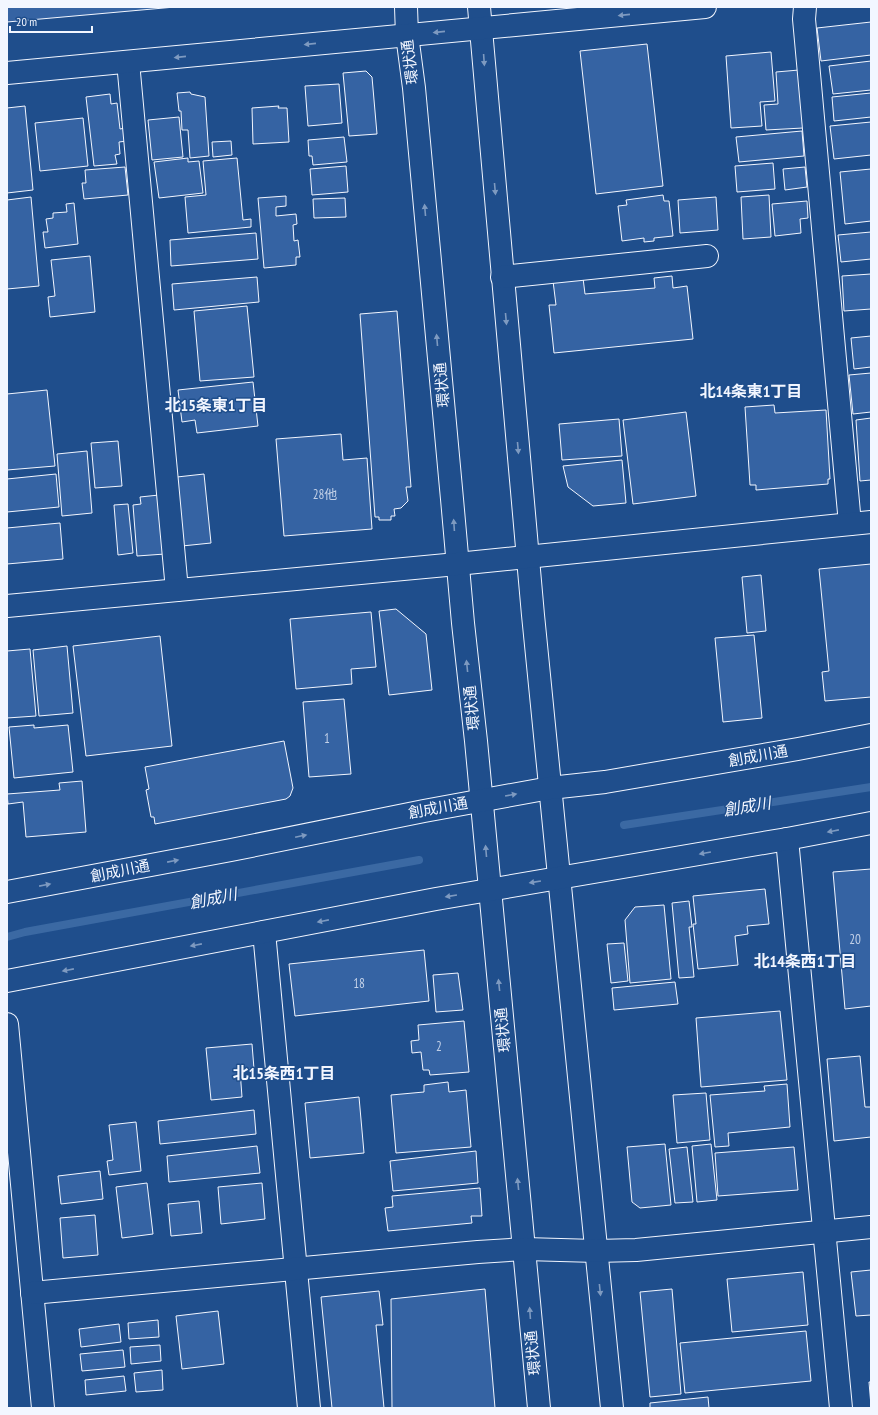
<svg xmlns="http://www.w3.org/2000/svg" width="878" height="1415" font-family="'PT Sans Narrow','Noto Sans JP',sans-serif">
<rect width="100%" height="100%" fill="#1f4e8c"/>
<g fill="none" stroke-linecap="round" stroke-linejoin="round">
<g stroke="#3b69a3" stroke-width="8">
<path d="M624 825 871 787"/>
<path d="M7 937 25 932 419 860"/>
</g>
</g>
<g fill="#3563a3" stroke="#f2f6ff">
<path d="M7 7H175L7 22Z"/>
<path d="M871 22V55L821 61 817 28Z"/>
<path d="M647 44 663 186 596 194 580 51Z"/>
<path d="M771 52 775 101 760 102 762 126 731 128 726 56Z"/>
<path d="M871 61V90L833 94 829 66Z"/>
<path d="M799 70 803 128 766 130 764 105 778 104 776 72Z"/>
<path d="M366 71 372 77 377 134 349 136 343 73Z"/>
<path d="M339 84 342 123 308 126 305 86Z"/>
<path d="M190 92 191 94 205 97 209 156 190 158 188 130H182L181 111H179L177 93Z"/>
<path d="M871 93V117L834 121 832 97Z"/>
<path d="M110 94 111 104 117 103 120 129 125 128 127 141 119 142 120 154 115 155 117 164 94 166 86 97Z"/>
<path d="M25 106 33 190 7 193V108Z"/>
<path d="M279 106 278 108H287L289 142 253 144 252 108Z"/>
<path d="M179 117 183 157 152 160 148 120Z"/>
<path d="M83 118 88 166 40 171 35 123Z"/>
<path d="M871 122V155L834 159 830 126Z"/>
<path d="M802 131 804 156 739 162 736 137Z"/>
<path d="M344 137 347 162 313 165 312 156H309L308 140Z"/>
<path d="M231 141 232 155 213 157 212 142Z"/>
<path d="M188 158V162L199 161 203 193 159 198 154 162Z"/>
<path d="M237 158 243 220 251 219V227L188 233 185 197 206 195 203 161Z"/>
<path d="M773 163 775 189 737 192 735 166Z"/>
<path d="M346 166 348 192 312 195 310 169Z"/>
<path d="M125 167 128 195 84 199 82 183H86L85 170Z"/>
<path d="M805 167 807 187 785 190 783 169Z"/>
<path d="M871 169V221L845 224 840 172Z"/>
<path d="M663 195 664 201H669L673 236 654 238V241L644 242V238L622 241 618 206 627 205 626 200Z"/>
<path d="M769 195 771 237 743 239 741 197Z"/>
<path d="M286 196V206L276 207V216L296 214 297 224 293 225 294 241 298 240 300 257H296V265L264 268 258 198Z"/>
<path d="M31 197 39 286 7 289V200Z"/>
<path d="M716 197 718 230 680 233 678 200Z"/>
<path d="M345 198 346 217 314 218 313 199Z"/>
<path d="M807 201 808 218 800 219 801 233 775 236 772 204Z"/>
<path d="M74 203 78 244 45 248 43 232H48L46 219 53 218V213L67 212 66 204Z"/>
<path d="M871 232V259L841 262 838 235Z"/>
<path d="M256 233 258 259 171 266 170 240Z"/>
<path d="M90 256 95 312 50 317 48 297 55 296 51 260Z"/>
<path d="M871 274V309L844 311 842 276Z"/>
<path d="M672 276 673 288 687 286 693 339 554 353 549 305H556L553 281 583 278 585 294 655 288 654 278Z"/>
<path d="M257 277 259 302 174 310 172 284Z"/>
<path d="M247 306 254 377 200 381 194 311Z"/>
<path d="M397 311 411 487H406L408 501 401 508 394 509 395 516H391V520H379V517H375L360 314Z"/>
<path d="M871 336V367L854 369 851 338Z"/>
<path d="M871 373V412L853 414 849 375Z"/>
<path d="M253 382 258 426 197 433 195 420 182 422 178 390Z"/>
<path d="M47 390 55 466 7 470V394Z"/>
<path d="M774 405 775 413 826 410 830 479H828V484L756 490V485H750L745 407Z"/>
<path d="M686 412 696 496 633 504 623 420Z"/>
<path d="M871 418V480L860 481 856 420Z"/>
<path d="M619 419 622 456 562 460 559 424Z"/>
<path d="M341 434 343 460 367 458 372 529 284 536 276 439Z"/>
<path d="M118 441 122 486 95 488 91 443Z"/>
<path d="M87 451 92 513 62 516 57 454Z"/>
<path d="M622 460 626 503 593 506 568 487 563 466Z"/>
<path d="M56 474 59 507 7 512V479Z"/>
<path d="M204 474 211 543 182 546 177 477Z"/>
<path d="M159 495 165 554 137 556 133 505 141 504 140 497Z"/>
<path d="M128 504 133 553 118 555 114 505Z"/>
<path d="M60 523 63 559 7 564V528Z"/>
<path d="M871 564V697L825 701 822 672 829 671 819 569Z"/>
<path d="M761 575 766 631 747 633 742 577Z"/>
<path d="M396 609 426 634 432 690 389 695 379 611Z"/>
<path d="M371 612 376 667 351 669 352 684 296 689 290 619Z"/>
<path d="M754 635 762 718 723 722 715 638Z"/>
<path d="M160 636 172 746 86 756 73 646Z"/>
<path d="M67 646 73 713 39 716 33 650Z"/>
<path d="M30 649 36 716 7 718V651Z"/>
<path d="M344 699 351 774 309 777 303 702Z"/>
<path d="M34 725V728L68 725 73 772 14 778 9 727Z"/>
<path d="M284 741 293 788 290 796 286 799 155 824 154 817H151L146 790 149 789 145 767Z"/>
<path d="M82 781 86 832 26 837 23 802 8 804 7 794 60 790 59 783Z"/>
<path d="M871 869V1006L845 1009 833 872Z"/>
<path d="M765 889 769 924 747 926 748 934 735 936 738 965 698 969 693 924H696L693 896Z"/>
<path d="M689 901 692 927H689L694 977 679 978 672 903Z"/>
<path d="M664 905 671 979 630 983 625 920 635 907Z"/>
<path d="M624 943 628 981 611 983 607 944Z"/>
<path d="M424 950 429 1001 295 1016 289 964Z"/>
<path d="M458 973 463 1010 436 1012 433 975Z"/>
<path d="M675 982 678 1004 614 1010 612 988Z"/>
<path d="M780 1011 787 1080 701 1087 696 1018Z"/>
<path d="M464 1021 469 1072 430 1075 429 1070H423L421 1052 412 1053 411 1041 419 1040 418 1025Z"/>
<path d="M252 1044 254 1069 240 1070 242 1097 211 1100 206 1048Z"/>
<path d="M860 1056 865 1107H871V1137L834 1141 827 1059Z"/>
<path d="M448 1082 449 1092 466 1090 471 1147 396 1153 391 1095 424 1092V1085Z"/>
<path d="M787 1084 790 1127 728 1133 729 1146 715 1147 710 1095 765 1091 764 1086Z"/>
<path d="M706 1093 710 1140 677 1143 673 1095Z"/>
<path d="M359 1097 364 1153 310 1158 305 1103Z"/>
<path d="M254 1110 256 1134 160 1144 158 1121Z"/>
<path d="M136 1122 141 1171 109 1175 107 1161 113 1160 109 1125Z"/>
<path d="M665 1144 671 1205 640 1208 632 1202 627 1147Z"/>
<path d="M711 1144 717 1200 697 1202 692 1146Z"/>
<path d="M257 1146 260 1173 169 1182 167 1156Z"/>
<path d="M687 1147 693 1202 675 1203 669 1149Z"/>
<path d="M794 1147 798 1190 718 1196 715 1153Z"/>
<path d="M476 1151 478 1183 393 1191 390 1161Z"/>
<path d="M100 1171 103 1199 61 1204 58 1176Z"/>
<path d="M147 1183 153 1234 122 1238 116 1187Z"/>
<path d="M262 1183 265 1219 221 1224 218 1187Z"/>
<path d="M480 1188 482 1216H471L472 1223 388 1231 385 1208 393 1207 392 1196Z"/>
<path d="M199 1201 202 1233 171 1236 168 1204Z"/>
<path d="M95 1215 98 1255 63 1258 60 1218Z"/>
<path d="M871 1270V1315L856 1316 851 1272Z"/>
<path d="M803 1272 808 1325 732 1332 727 1279Z"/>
<path d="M485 1289 495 1408H392L391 1299Z"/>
<path d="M672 1289 681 1394 650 1397 640 1292Z"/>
<path d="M379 1291 383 1325H376L384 1408H332L321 1297Z"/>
<path d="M218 1311 224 1364 182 1369 176 1316Z"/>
<path d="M158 1320 159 1337 129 1339 128 1323Z"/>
<path d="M119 1324 121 1342 81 1347 79 1329Z"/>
<path d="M806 1331 811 1381 685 1393 680 1343Z"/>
<path d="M160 1345 161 1361 131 1364 130 1347Z"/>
<path d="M123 1350 125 1367 82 1371 80 1354Z"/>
<path d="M162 1370 163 1390 136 1392 134 1373Z"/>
<path d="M124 1376 126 1391 86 1395 85 1380Z"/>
<path d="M869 1382H871V1406Z"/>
<path d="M708 1397 709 1408H650V1403Z"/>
</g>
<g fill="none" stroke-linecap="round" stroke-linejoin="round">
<g stroke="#f2f6ff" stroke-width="24">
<g id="minor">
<path d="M406 7 407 35 414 88 452 499 463 623 476 741 539 1408"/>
<path d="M479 7 533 615 612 1408"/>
<path d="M805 7 804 19 850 524"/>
<path d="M128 62 177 590"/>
<path d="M7 73 705 7"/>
<path d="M502 277 707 256"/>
<path d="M7 606 457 564 871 522"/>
<path d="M787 839 841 1408"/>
<path d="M264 932 309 1408"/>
<path d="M7 1024 43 1408"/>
<path d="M32 1293 478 1252 525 1249 596 1251 636 1250 871 1227"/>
</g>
</g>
<g stroke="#f2f6ff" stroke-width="24">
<g id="highway">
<path d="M7 892 231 850 424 811 550 788 605 782 798 749 871 735"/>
<path d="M7 981 436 899 787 839 871 823"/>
</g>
</g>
<use href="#minor" stroke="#1f4e8c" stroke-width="22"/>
<use href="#highway" stroke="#1f4e8c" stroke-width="22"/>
</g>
<defs><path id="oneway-solid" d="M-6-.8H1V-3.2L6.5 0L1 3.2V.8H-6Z"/></defs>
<g fill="#7e9ac0">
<use href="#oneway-solid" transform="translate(624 15) rotate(174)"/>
<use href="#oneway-solid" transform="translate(439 32) rotate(174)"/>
<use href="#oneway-solid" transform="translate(310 44) rotate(174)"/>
<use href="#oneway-solid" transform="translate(180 57) rotate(174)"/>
<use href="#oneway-solid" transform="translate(484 60) rotate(86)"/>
<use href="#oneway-solid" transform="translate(495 189) rotate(85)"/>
<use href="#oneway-solid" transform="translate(425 210) rotate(-95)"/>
<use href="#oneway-solid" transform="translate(506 319) rotate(85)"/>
<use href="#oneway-solid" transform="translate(437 340) rotate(-95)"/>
<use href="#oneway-solid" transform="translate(518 448) rotate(85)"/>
<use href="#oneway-solid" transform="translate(454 525) rotate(-94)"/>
<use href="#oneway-solid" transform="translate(467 666) rotate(-96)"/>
<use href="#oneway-solid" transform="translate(511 795) rotate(-10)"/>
<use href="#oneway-solid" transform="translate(833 831) rotate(169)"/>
<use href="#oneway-solid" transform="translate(301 836) rotate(-12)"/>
<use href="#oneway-solid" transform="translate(486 851) rotate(-95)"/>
<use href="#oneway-solid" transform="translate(705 853) rotate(170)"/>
<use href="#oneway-solid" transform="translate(173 861) rotate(-11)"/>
<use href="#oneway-solid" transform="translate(535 882) rotate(171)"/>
<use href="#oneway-solid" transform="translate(45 885) rotate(-11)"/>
<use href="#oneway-solid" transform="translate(451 896) rotate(171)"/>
<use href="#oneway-solid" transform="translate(323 921) rotate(169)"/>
<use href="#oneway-solid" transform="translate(196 945) rotate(169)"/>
<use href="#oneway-solid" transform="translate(68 970) rotate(169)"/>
<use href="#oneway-solid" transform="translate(499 985) rotate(-96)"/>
<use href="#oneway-solid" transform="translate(518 1184) rotate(-96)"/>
<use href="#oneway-solid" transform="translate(600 1290) rotate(84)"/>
<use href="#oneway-solid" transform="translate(530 1313) rotate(-94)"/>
</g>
<g text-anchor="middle" stroke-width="3" stroke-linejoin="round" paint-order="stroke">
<g font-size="13" fill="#c3d1e8">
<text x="325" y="499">28他</text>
<text x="327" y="743">1</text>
<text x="855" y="944">20</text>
<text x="359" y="988">18</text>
<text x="439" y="1051">2</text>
</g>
<g font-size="15" fill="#f2f6ff" stroke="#1f4e8c">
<text transform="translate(410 62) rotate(-97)" y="5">環状通</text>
<text transform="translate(442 385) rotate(-95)" y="5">環状通</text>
<text transform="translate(472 708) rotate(-96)" y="5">環状通</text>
<text transform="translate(758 756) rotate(-10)" y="5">創成川通</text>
<text transform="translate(438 808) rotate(-10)" y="5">創成川通</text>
<text transform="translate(120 871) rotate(-11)" y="5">創成川通</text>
<text transform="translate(503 1030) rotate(-96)" y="5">環状通</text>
<text transform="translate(533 1353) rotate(-96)" y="5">環状通</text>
</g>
<g font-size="16" font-weight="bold" fill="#f2f6ff" stroke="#1f4e8c">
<text x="751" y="397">北14条東1丁目</text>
<text x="216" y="411">北15条東1丁目</text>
<text x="805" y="967">北14条西1丁目</text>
<text x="284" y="1079">北15条西1丁目</text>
</g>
<g font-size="16" font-style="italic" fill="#f2f6ff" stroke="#1f4e8c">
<text transform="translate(747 806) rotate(-9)" y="6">創成川</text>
<text transform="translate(213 898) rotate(-11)" y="6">創成川</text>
</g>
</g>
<rect width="878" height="1415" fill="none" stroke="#f2f6ff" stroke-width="16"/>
<path d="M10 26v6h82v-6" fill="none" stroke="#f2f6ff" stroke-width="2"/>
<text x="16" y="26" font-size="12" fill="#f2f6ff" stroke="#1f4e8c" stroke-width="3" paint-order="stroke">20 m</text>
</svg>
